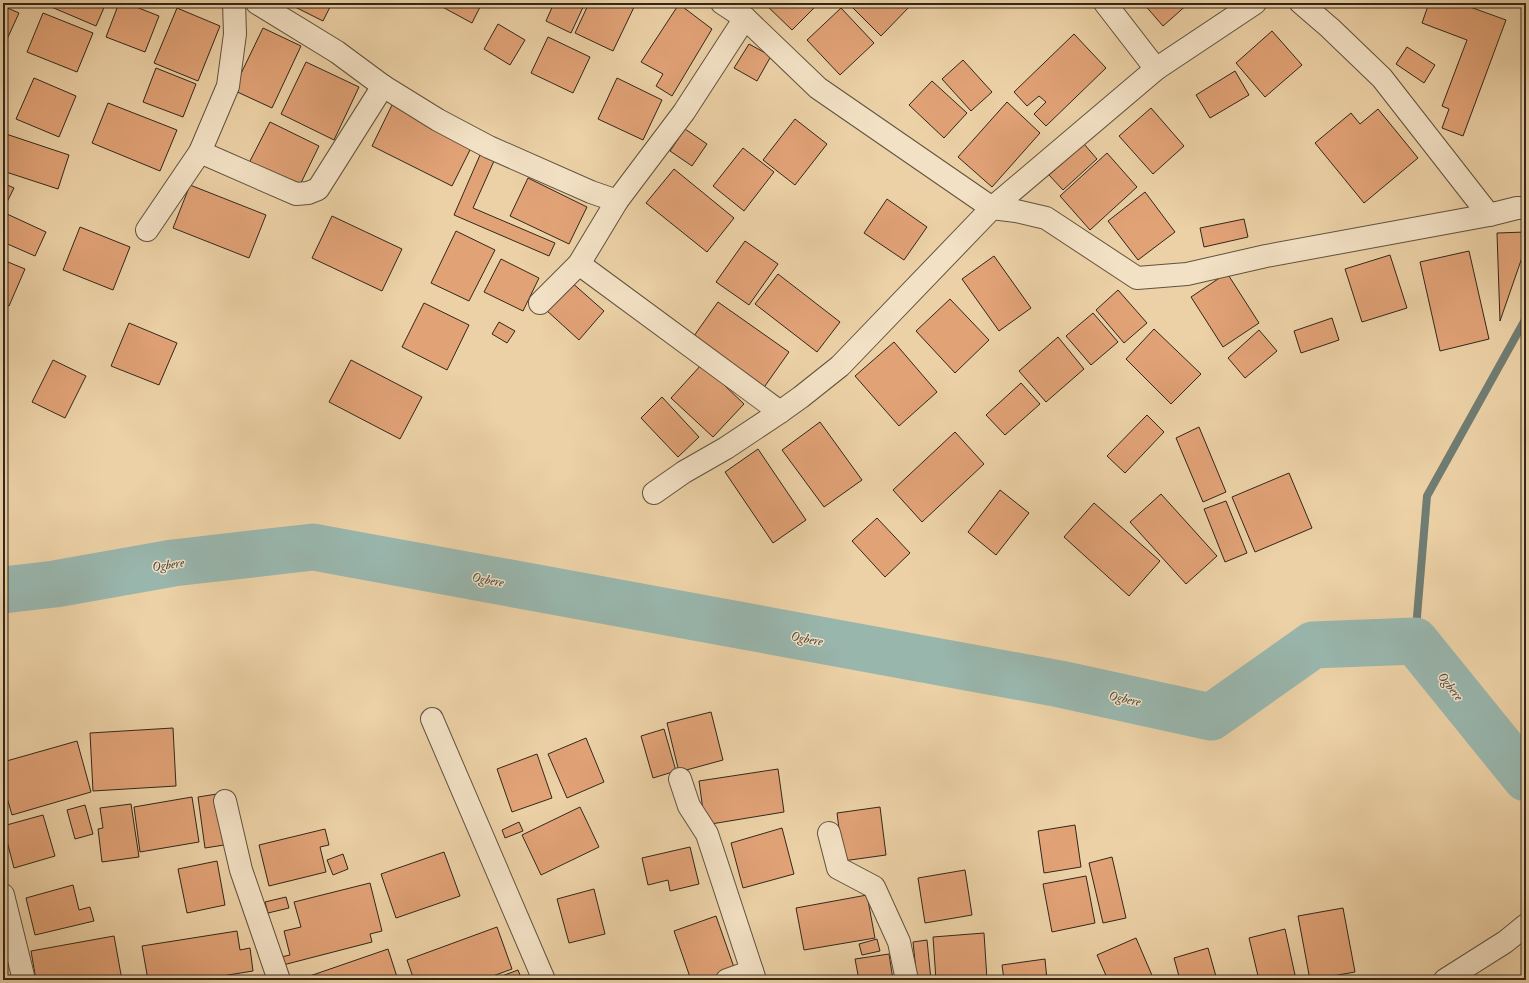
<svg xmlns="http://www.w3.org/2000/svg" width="1529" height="983" font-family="'IM FELL Double Pica',serif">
<rect width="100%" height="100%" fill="#ecd1a6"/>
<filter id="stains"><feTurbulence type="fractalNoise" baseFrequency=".005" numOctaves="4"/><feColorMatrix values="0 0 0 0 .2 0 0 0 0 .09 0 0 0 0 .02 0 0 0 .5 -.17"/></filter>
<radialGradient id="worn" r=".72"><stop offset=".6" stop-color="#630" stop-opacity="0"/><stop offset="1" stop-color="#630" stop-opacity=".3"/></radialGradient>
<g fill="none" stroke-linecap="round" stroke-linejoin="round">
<path stroke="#707d73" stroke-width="8" d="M1415 641 1427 496 1526 318"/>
<path stroke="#99b6ad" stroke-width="47" d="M3 590 55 584 173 563 313 547 1060 684 1211 717 1313 645 1415 641 1526 778"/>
</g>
<g fill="#e1a276" stroke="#32271b">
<path d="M42 3H106L96 26Z"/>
<path d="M119 3H126L159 16 145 52 106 37Z"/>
<path d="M287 3H332L323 21Z"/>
<path d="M435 3H482L472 23Z"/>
<path d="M554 3H585L571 33 546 21Z"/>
<path d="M589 3H636L613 51 575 33Z"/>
<path d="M764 3H819L792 30Z"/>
<path d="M848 3H913L881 36Z"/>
<path d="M1143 3H1189L1163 26Z"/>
<path d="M1429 3H1459L1506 20 1463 136 1442 128 1449 109 1442 106 1467 40 1422 23Z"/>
<path d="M679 4 712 29 672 96 656 86 663 74 641 62Z"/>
<path d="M3 6 19 13 3 48Z"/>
<path d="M177 8 220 26 198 81 154 63Z"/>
<path d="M841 8 874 43 840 75 807 40Z"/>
<path d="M43 13 93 33 77 72 27 52Z"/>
<path d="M498 24 525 40 510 65 484 49Z"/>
<path d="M263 28 301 46 272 108 233 90Z"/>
<path d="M1272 31 1302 65 1265 97 1236 63Z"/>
<path d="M1074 34 1106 68 1046 126 1034 114 1046 102 1039 96 1027 106 1014 92Z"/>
<path d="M548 37 590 57 573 93 531 73Z"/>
<path d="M749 44 771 56 757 81 734 68Z"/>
<path d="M1407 47 1435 65 1424 83 1396 64Z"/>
<path d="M963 60 992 92 971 111 942 79Z"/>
<path d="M306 62 359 87 334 140 281 114Z"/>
<path d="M156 68 196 84 183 117 143 102Z"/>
<path d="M1235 71 1249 95 1210 118 1196 95Z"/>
<path d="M34 78 76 96 59 137 16 119Z"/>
<path d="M617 78 662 100 643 140 598 119Z"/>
<path d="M932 81 967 113 944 138 909 105Z"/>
<path d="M1007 102 1040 133 992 187 958 157Z"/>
<path d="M108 103 177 130 160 171 92 143Z"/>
<path d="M392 105 472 146 452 186 372 146Z"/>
<path d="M1151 108 1184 146 1153 174 1119 136Z"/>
<path d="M1378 109 1418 158 1364 203 1315 143 1351 113 1360 124Z"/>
<path d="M795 119 827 144 795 185 763 160Z"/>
<path d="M270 122 319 146 299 187 249 163Z"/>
<path d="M685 129 707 144 692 166 670 151Z"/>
<path d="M6 134 69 155 58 189 3 171V141Z"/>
<path d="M1084 144 1097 159 1063 190 1049 175Z"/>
<path d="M743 148 774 172 744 211 713 186Z"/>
<path d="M1107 153 1137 187 1090 230 1060 196Z"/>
<path d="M480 155 494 161 473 208 555 243 549 256 454 215Z"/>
<path d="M674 169 734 218 707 252 646 203Z"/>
<path d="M528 178 587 207 569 244 510 216Z"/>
<path d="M3 183 14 188 3 210Z"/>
<path d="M190 185 266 215 249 258 173 228Z"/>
<path d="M1145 192 1175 232 1138 260 1108 221Z"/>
<path d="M887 199 927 227 904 260 864 233Z"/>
<path d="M7 214 46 232 35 256 3 242V223Z"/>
<path d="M332 216 402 249 382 291 312 258Z"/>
<path d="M1244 219 1248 237 1204 247 1200 228Z"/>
<path d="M80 227 130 247 113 290 63 270Z"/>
<path d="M456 231 495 250 469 301 431 283Z"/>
<path d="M1526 232V246L1500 321 1497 233Z"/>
<path d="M745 241 778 264 749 305 716 282Z"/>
<path d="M1469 251 1489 339 1440 351 1420 262Z"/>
<path d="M1390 255 1407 308 1362 322 1345 269Z"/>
<path d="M994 256 1031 308 999 331 962 279Z"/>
<path d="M501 259 539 278 523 311 484 292Z"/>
<path d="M3 260 25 269 9 306 4 304 3 305Z"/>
<path d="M1227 273 1259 323 1223 347 1191 297Z"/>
<path d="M778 274 840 322 817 352 755 304Z"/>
<path d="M570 281 604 311 579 340 545 309Z"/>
<path d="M1118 290 1147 323 1124 343 1096 310Z"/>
<path d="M950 299 989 340 955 373 916 331Z"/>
<path d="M718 302 789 352 760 393 689 343Z"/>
<path d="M424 303 469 325 447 370 402 347Z"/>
<path d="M1093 313 1118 342 1091 365 1066 336Z"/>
<path d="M1332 318 1339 340 1301 353 1294 331Z"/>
<path d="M499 322 515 331 507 343 492 334Z"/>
<path d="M129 323 177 343 159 385 111 366Z"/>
<path d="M1154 329 1201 374 1171 404 1126 359Z"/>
<path d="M1259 330 1277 351 1245 378 1228 358Z"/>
<path d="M1058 337 1084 369 1046 402 1019 371Z"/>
<path d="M894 342 937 392 899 426 855 376Z"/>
<path d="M53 360 86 376 65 418 32 402Z"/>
<path d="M351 360 422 397 400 439 329 402Z"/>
<path d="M702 364 744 404 713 437 671 398Z"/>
<path d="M1021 383 1040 404 1005 435 986 415Z"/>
<path d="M662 397 699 437 678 457 641 418Z"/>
<path d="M1147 415 1164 432 1125 473 1107 456Z"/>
<path d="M820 422 862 480 824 507 782 450Z"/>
<path d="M1199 427 1226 492 1203 502 1176 438Z"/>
<path d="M955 432 984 464 922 522 893 490Z"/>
<path d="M758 449 806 520 773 543 725 472Z"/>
<path d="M1289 473 1312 528 1255 552 1232 497Z"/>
<path d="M1000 490 1029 513 996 555 968 532Z"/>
<path d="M1161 494 1217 556 1186 584 1130 522Z"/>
<path d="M1226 501 1247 553 1225 562 1204 509Z"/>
<path d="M1094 503 1160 561 1129 596 1064 537Z"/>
<path d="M877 518 910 553 885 577 852 541Z"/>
<path d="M711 712 723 760 679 772 667 723Z"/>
<path d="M173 728 176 786 93 791 90 733Z"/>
<path d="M664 729 676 771 653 778 641 736Z"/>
<path d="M586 738 604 782 567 798 548 754Z"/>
<path d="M77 741 91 792 12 815 3 784V762Z"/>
<path d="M537 754 552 798 512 812 497 769Z"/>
<path d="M778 769 784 812 705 825 699 781Z"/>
<path d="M217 794 224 845 205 848 198 797Z"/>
<path d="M192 797 199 842 140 852 134 807Z"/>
<path d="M131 804 139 857 102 862 98 829 103 828 100 808Z"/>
<path d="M85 805 93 834 75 839 67 810Z"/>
<path d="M580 807 599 847 541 875 522 835Z"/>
<path d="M880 807 886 855 843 861 837 813Z"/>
<path d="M43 815 55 856 14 868 3 826Z"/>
<path d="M519 822 523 831 505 838 502 830Z"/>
<path d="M1075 825 1081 867 1044 873 1038 831Z"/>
<path d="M782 828 794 874 743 888 731 843Z"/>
<path d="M325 829 329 845 320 847 326 872 269 886 259 845Z"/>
<path d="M690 847 699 884 670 891 668 880 648 885 642 858Z"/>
<path d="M444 852 460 896 396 918 381 874Z"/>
<path d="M343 854 348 869 333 875 327 860Z"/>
<path d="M1112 857 1126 918 1103 923 1089 863Z"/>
<path d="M217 861 225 905 187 913 178 869Z"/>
<path d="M965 870 972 915 925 923 918 878Z"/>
<path d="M1086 876 1095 923 1052 932 1043 884Z"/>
<path d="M370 883 382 931 370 934 372 942 283 965 281 957 290 955 284 931 301 927 294 902Z"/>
<path d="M73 885 79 910 90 907 94 921 35 935 26 898Z"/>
<path d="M594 889 605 934 569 943 557 899Z"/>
<path d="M867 895 875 938 804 950 796 908Z"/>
<path d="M286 897 289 908 268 913 265 902Z"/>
<path d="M1343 908 1355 972 1310 980 1298 916Z"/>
<path d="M716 916 736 973 715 980H691L674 931Z"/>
<path d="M497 927 512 969 482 980H414L407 960Z"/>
<path d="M1285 929 1295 975 1273 980H1259L1249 938Z"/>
<path d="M237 931 240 950 250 948 253 971 197 980H148L142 946Z"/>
<path d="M984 933 987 980H936L933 937Z"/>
<path d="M114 936 122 980H36L31 951Z"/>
<path d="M1136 938 1154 980H1108L1097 955Z"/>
<path d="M877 939 880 951 862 955 859 944Z"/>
<path d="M927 940 931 980H917L913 942Z"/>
<path d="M1208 948 1217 980H1180L1174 958Z"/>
<path d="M388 949 398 980H305L304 978Z"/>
<path d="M889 954 893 980H859L855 959Z"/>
<path d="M1045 959 1047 980H1004L1002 965Z"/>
<path d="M518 970 522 980H491Z"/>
</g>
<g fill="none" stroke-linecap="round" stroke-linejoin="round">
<g stroke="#60523e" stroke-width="24">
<g id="minor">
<path d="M257 3 337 52 383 86 438 120 489 147 591 192 617 201"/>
<path d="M722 3 745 18 818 88 992 208 1016 211 1046 218 1137 278 1187 274 1266 256 1489 215 1517 208H1526"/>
<path d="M1105 3 1156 69"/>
<path d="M1301 3 1330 28 1382 78 1489 215"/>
<path d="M200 152 296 194 308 193 318 189 383 86"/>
<path d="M147 230 200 152 228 86 235 34 234 3"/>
<path d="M579 264 780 412"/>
<path d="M540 303 579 264 617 201 684 112 745 18"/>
<path d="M654 493 684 472 726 448 780 412 801 397 840 366 992 208 1156 69 1255 3"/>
<path d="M432 719 544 980"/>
<path d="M680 779 689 806 707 834 755 980"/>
<path d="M225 801 241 870 279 980"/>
<path d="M829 833 838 868 874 887 899 942 907 980"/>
<path d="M3 895 24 980"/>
<path d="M727 980 752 971"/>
<path d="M1445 980 1505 942 1526 925"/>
</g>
</g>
<use href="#minor" stroke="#f3e1c5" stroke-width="22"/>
</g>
<g text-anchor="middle" stroke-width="3" stroke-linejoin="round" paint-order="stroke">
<g font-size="13" font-style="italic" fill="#4c4b40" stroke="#f3e1c5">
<text transform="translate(168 564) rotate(-9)" y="5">Ogbere</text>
<text transform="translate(488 579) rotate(10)" y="5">Ogbere</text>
<text transform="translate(807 638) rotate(10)" y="5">Ogbere</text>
<text transform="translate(1451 686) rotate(51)" y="5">Ogbere</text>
<text transform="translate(1125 698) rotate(12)" y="5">Ogbere</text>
</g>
</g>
<rect width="1529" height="983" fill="none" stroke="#ecd1a6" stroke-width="16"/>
<rect x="4" y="4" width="1521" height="975" fill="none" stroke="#32271b" stroke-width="2"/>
<rect x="8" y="8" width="1513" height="967" fill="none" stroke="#32271b"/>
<rect width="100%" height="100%" filter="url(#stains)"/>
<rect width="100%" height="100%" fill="url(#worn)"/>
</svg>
